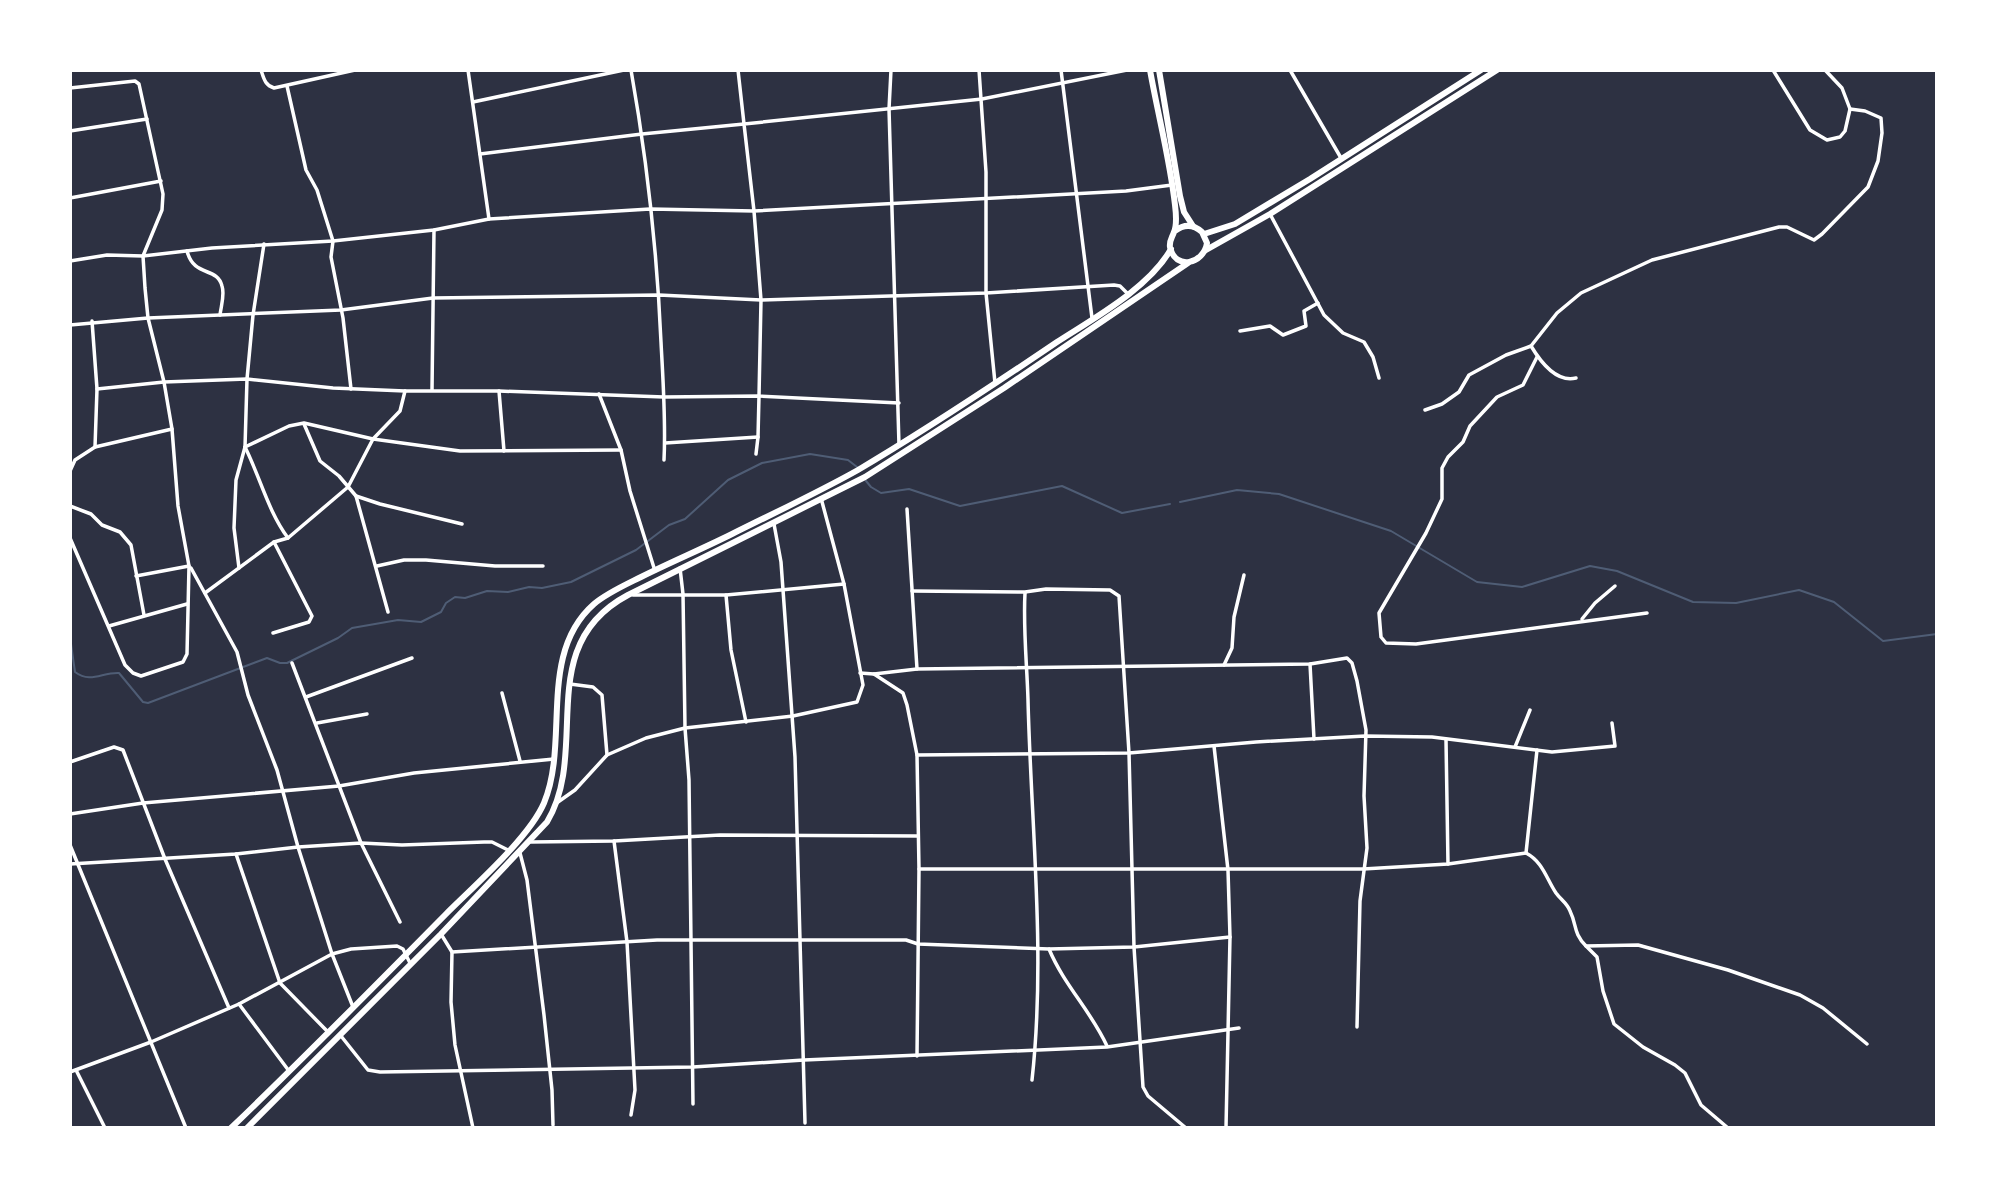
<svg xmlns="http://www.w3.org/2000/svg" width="2007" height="1198" font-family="'Asap Condensed',sans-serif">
<rect width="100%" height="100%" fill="#2d3142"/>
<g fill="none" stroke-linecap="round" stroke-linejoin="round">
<g stroke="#4f5d75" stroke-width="2">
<path d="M866 481 871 487 881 493 909 489 960 506 1062 486 1122 513 1170 504"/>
<path d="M1180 502 1237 490 1279 494 1391 531 1477 582 1522 587 1590 566 1617 571 1693 602 1736 603 1799 590 1834 602 1883 641 1937 634"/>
<path d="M70 637 75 672C91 684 102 672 119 673L143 702 148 703 267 658 280 663H287L338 638 352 628 398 620 421 622 441 612 446 603 455 597 465 598 487 591 508 592 529 587 542 588 571 582 636 550 669 525 685 519 728 480 762 463 810 454 848 460 857 467"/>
</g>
<g stroke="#fff" stroke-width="3.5">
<path d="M261 70C264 79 265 85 274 88L355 70"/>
<path d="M468 70 489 219"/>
<path d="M631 70C647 160 657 251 661 342 663 381 666 421 664 460"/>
<path d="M891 70 889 109 899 445"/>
<path d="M979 70 986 172V293L995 383"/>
<path d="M1061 70 1092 318"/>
<path d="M1290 70 1341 158"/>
<path d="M1825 70 1842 88 1850 109"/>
<path d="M287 86 306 170 317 190 333 241 331 257 343 318 351 389"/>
<path d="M70 88 135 81 139 84 163 194 162 210 143 256 145 288 148 318 164 382 172 429 178 506 189 566 187 654 183 662 141 676 133 673 125 665 70 538"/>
<path d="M473 102 624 70"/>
<path d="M70 131 147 119"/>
<path d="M480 154 642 134 744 124 738 70"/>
<path d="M70 198 161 181"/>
<path d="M1270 214 1324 315 1343 333 1364 342 1373 357 1379 378"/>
<path d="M187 251C194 278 217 266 222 286 225 295 221 306 220 315"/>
<path d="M70 261 107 255 143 256 212 248 333 241 434 230 489 219 650 209 754 211 744 124 982 99 1127 70"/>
<path d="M92 321 97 389 95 447"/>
<path d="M70 325 148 318 341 310 433 298 659 295 761 300 754 211 1126 191 1172 185"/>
<path d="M1240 331 1270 326 1283 335 1306 326 1304 311 1318 303"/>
<path d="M1531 346C1540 361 1556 383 1576 378"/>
<path d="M1537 357 1523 385 1497 397 1470 426 1463 442 1448 457 1442 468V499L1426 533 1379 613 1381 637 1386 643 1416 644 1647 613"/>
<path d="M97 389 164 382 247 379 333 388 405 391H499L664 397 759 396 758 437 756 454"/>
<path d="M432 390 434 230"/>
<path d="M499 391 504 451"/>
<path d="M599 394 621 450 630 491 655 571"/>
<path d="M899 403 759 396 761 300 986 293 1114 285 1120 286 1128 294"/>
<path d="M1425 410 1442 404 1459 392 1469 375 1506 355 1531 346 1557 313 1581 293 1652 260 1779 227H1787L1814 240 1822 234 1868 187 1878 161 1882 133 1881 118 1865 111 1850 109 1845 131 1840 137 1827 140 1810 130 1773 70"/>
<path d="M304 424 320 461 339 476 356 496 380 504 462 524"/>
<path d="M665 443 758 437"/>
<path d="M245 447 289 426 304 423 373 439 460 451 621 450"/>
<path d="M245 447C260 477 268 511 288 538"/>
<path d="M70 471 75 460 95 447 172 429"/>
<path d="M356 496 388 612"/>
<path d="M70 506 91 514 102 525 120 532 131 545 144 615"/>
<path d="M907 509 917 669"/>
<path d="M774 524 781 562 795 757 800 940H906L918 944 1049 949 1134 947 1230 937"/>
<path d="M274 542 288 538 348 487 373 439 400 411 405 391"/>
<path d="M377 566 404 560H426L495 566H543"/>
<path d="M191 568 237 652 248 695 277 770 298 847 332 954 353 1007"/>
<path d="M239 568 234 528 236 480 245 447 247 379 253 315 264 244"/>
<path d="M680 568 683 594 685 728 689 780 693 1104"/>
<path d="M136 576 189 566"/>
<path d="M912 591 1025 592 1046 589 1110 590 1119 596 1129 753 1134 947 1143 1087 1148 1096 1186 1128"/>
<path d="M205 593 274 542 312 616 309 622 273 633"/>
<path d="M1025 593C1023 628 1027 665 1028 700 1031 826 1046 954 1032 1080"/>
<path d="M633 595H726L844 584"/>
<path d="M726 595 731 650 746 722"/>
<path d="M1582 619 1595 603 1615 586"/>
<path d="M109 626 187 604"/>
<path d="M292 663 361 843 400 922"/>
<path d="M1310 664 1314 739"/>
<path d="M1224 665 1232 648 1234 617 1244 575"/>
<path d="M860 673 874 674 903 693 907 705 917 755 919 869 917 1056"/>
<path d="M874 674 917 669 1310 664 1347 658 1352 663 1357 681 1366 730 1364 796 1367 848 1360 901 1357 1027"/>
<path d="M570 684 593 687 602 695 607 755"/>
<path d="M502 693 520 761"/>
<path d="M306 697 412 658"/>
<path d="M317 723 367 714"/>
<path d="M1446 740 1448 864"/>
<path d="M1214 746 1228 870 1230 937 1226 1128"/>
<path d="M1515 747 1530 710"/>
<path d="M917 755 1129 753 1256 742 1365 736 1432 737 1552 752 1615 746 1612 723"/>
<path d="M70 762 114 747 123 750 165 859 229 1008"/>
<path d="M558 802 575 790 607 755 646 738 685 728 793 716 857 702 863 685 844 584 821 498"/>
<path d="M70 814 143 803 339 786 414 773 554 759"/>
<path d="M614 841 627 942 635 1090 631 1115"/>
<path d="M531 842 614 841 720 835 917 836"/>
<path d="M70 845 186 1128"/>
<path d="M520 853 527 880 544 1015 552 1090 553 1125"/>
<path d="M1526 853C1543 862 1546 878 1556 893 1561 900 1567 903 1570 911 1577 925 1573 933 1586 946L1638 945 1728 970 1800 995 1823 1008 1867 1044"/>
<path d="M236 854 280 983 328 1032"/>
<path d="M70 864 236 854 298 847 361 843 402 845 484 842H492L508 850"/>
<path d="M919 869H1363L1448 864 1526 853 1537 750"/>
<path d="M441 934 452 952 451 1002 455 1045 473 1128"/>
<path d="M1586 946 1597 957 1603 991 1614 1024 1643 1047 1675 1065 1685 1073 1701 1105 1728 1128"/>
<path d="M1049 949C1064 985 1091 1011 1107 1046"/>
<path d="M452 952 657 940H800L805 1123"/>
<path d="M239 1004 289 1071"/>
<path d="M341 1036 368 1070 380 1072 693 1067 804 1060 1107 1047 1239 1028"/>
<path d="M76 1070 105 1128"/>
<path d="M70 1072 151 1042 239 1004 332 954 351 949 397 946 403 949 410 963"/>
</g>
<g stroke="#fff" stroke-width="6">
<path d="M1150 70C1158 115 1170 160 1175 205 1176 213 1177 225 1174 232 1172 238 1169 241 1170 247 1175 271 1204 264 1207 243L1202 232C1193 224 1184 224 1175 231"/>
<path d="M1159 70 1180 196 1184 212 1193 226"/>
<path d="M1204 234 1235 224 1310 179 1481 70"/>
<path d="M1206 250 1270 214 1497 70"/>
<path d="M231 1128C304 1058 375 986 446 914 474 886 529 838 544 803 570 741 537 654 594 604 607 593 625 585 641 577 671 562 702 549 732 534 774 513 817 493 858 470 926 430 992 386 1057 342 1094 318 1149 288 1171 249"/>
<path d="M247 1128 441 934 547 822C591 749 532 646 628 595L865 477 1004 388 1188 263"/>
</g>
</g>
<rect width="2007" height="1198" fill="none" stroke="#ffffff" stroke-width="144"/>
</svg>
